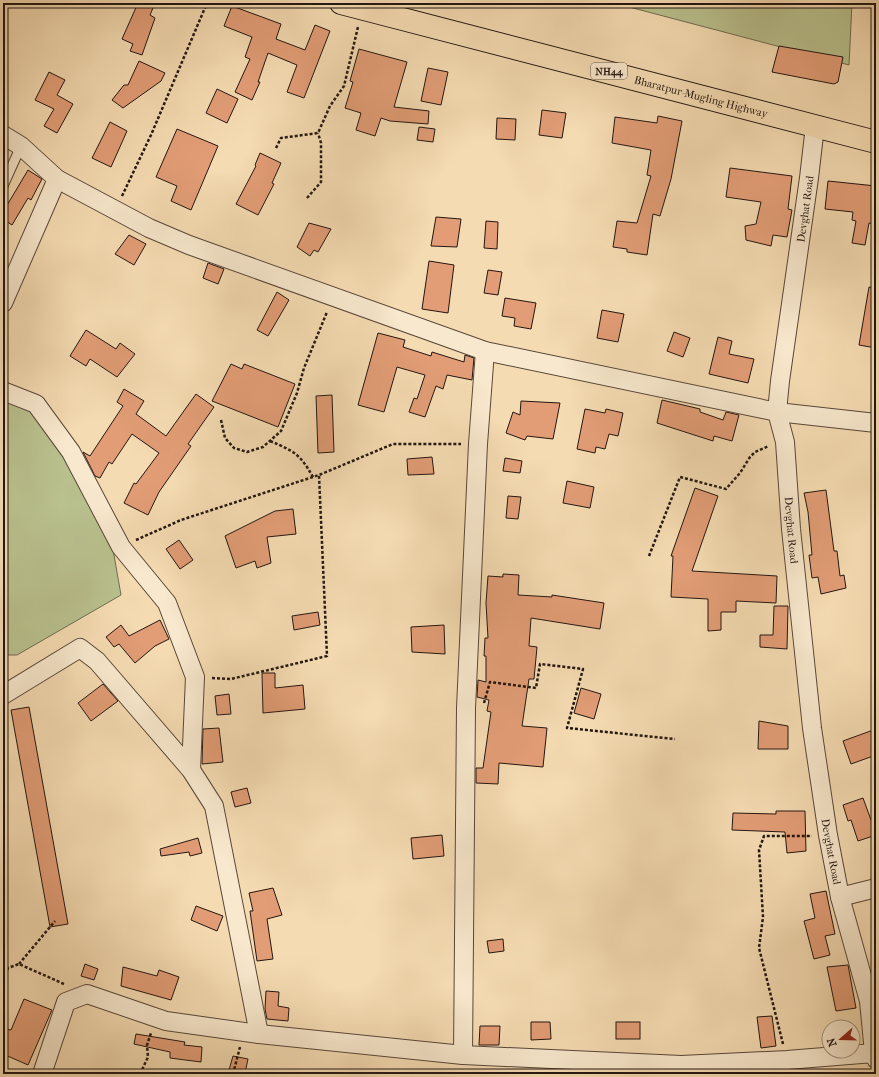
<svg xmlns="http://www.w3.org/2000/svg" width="879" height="1077" font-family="'IM FELL French Canon',serif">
<rect width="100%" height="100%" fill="#f5dbb2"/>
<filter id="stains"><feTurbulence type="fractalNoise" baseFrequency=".005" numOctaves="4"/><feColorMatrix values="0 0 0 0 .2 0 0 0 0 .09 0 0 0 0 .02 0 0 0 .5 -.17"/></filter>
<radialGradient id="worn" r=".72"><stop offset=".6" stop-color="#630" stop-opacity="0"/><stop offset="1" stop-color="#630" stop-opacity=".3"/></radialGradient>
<g fill="#b9c18e" stroke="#6e6c50">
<path d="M614 3H852L849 65Z"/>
<path d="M3 387 32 411 106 510 121 595 17 655H3Z"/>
</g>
<g fill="#e29d76" stroke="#231611">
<path d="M138 3H155L150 15 155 18 142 55 130 51 133 44 122 39Z"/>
<path d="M232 6 281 24 276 39 305 50 315 25 330 31 304 98 287 92 297 65 268 53 258 82H260L252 100 235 92 250 59 245 57 252 37 224 26Z"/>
<path d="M779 46 843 57 838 82 834 84 772 72Z"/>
<path d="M359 49 407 62 394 107 429 111 428 124 390 121 381 118 375 136 356 130 361 113 345 108 353 82 350 81Z"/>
<path d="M139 61 165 73 161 81 123 108 112 100 124 85H128Z"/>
<path d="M428 68 448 72 441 105 421 101Z"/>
<path d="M49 72 65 80 57 95 73 104 57 133 44 126 54 109 35 100Z"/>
<path d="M217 89 238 99 227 123 206 113Z"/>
<path d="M542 110 566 113 562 138 539 135Z"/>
<path d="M658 116 682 121 671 179 660 216 653 214 647 255 627 252V249L613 247 617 221 637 223 651 176 647 175 651 150 612 143 615 117 657 123Z"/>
<path d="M497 118 516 119 515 140 496 139Z"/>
<path d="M110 122 127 131 111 167 92 158Z"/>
<path d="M419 127 435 129 433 142 417 140Z"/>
<path d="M177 129 218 146 191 210 171 201 177 186 156 177Z"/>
<path d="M260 153 281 163 272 183 274 184 258 215 236 204 256 166 255 165Z"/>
<path d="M730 168 792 176 788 209 792 210 787 237 773 235 771 246 746 240 745 226 756 224 761 202 726 197Z"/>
<path d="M28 170 42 179 31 200 28 198 12 225 3 219V212Z"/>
<path d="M828 181 876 186V224L869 223 865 245 852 243 856 221 852 220 853 212 825 209Z"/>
<path d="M436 217 461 219 457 247 431 246Z"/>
<path d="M486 221 498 222 497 249 484 248Z"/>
<path d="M309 223 331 229 318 252 314 250 310 256 297 247Z"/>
<path d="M129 235 146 244 134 265 115 254Z"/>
<path d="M429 261 454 265 448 313 422 309Z"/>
<path d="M208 263 224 269 218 284 203 278Z"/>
<path d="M488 270 502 272 498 295 484 293Z"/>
<path d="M869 287 876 288V348L859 345Z"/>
<path d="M277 292 289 300 268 336 257 330Z"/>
<path d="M505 298 536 303 531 329 514 326 515 318 502 316Z"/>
<path d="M602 310 624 314 618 342 597 338Z"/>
<path d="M86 330 116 349 120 343 135 354 117 377 90 359 86 366 70 356Z"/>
<path d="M674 332 690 338 683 357 667 351Z"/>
<path d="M378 333 405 340 403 347 431 356 432 352 464 362 465 355 474 358 472 380 447 375 443 389 436 386 425 417 409 412 414 398 417 399 425 375 397 367 384 412 358 405Z"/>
<path d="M718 337 732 341 729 354 754 359 748 383 709 374Z"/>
<path d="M231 364 242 369 244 364 295 384 278 427 212 401Z"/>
<path d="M124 389 144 401 136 414 166 436 196 394 214 407 188 444 191 446 159 492 148 515 124 503 134 483 136 484 159 453 132 434 112 464 109 462 100 478 95 476 83 452 90 456 123 406 117 402Z"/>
<path d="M332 395 334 452 318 453 316 396Z"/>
<path d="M662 400 700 409V412L723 420 726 412 739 415 732 441 714 436 713 441 657 423Z"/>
<path d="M521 401 560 403 553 439 527 436 525 440 506 433 513 412 520 415Z"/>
<path d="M585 409 605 413 606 409 623 413 618 436 609 434 605 449 596 447 595 453 577 449Z"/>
<path d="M432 457 434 474 408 475 407 459Z"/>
<path d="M505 458 522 461 520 473 503 471Z"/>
<path d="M567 481 594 487 590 508 563 503Z"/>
<path d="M695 488 718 496 692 571 777 576 776 603 736 601V612H721V630L708 631V599L671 597 673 556H671Z"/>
<path d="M826 490 834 551H837L840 576 844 575 846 588 821 594 818 577 812 578 809 555H812L808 512 804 493Z"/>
<path d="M508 496 521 497 518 519 506 518Z"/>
<path d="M293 509 296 534 267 537 271 563 257 568 255 561 236 568 225 536 275 511Z"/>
<path d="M179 540 193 560 180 569 166 549Z"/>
<path d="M503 574 519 575 518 595 552 597V595L604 603 600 629 531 618 529 646 537 647 534 679H529L522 726 547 728 543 767 499 763 498 784 476 783V768H483L491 712 487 711 489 700 477 697 478 680 486 682V656H484L485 638H488L486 603 488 576 503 577Z"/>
<path d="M774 606H788L787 649 760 647V635H773Z"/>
<path d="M318 612 320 625 294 630 292 616Z"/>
<path d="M160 620 169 639 155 646 135 663 119 644 114 647 106 637 121 625 129 636Z"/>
<path d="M444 625 445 654 412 652 411 627Z"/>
<path d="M262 673H275V688L303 685 305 709 263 713Z"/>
<path d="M103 684 118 701 91 721 78 703Z"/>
<path d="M581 688 601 694 594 719 574 713Z"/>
<path d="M229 694 231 714 217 715 215 696Z"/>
<path d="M29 707 68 924 50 927 11 710Z"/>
<path d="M759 721 788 726V749H758Z"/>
<path d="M219 728 223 762 202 764 203 729Z"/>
<path d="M876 729V755L851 764 843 741Z"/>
<path d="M247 788 251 803 235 807 231 792Z"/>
<path d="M863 798 871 820 876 818V835L858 841 851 820 848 821 843 805Z"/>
<path d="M776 811H805L806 851 787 853 785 832 732 830 733 813 776 814Z"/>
<path d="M442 835 444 856 413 859 411 838Z"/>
<path d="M198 838 202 853 190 856 189 852 161 856 160 849Z"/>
<path d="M273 888 282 915 267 919 273 959 257 961 250 911H253L249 893Z"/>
<path d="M826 891 835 934 825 936 830 955 814 959 804 921 815 918 810 894Z"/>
<path d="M196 906 223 916 217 931 191 920Z"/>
<path d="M503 939 504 951 489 953 487 941Z"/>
<path d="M85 964 98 969 94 980 81 976Z"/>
<path d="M848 965 856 1008 836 1011 827 967Z"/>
<path d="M123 967 157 976 159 970 179 977 171 1000 121 986Z"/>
<path d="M266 991 279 992 278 1006 289 1008 288 1021 267 1019 265 1009Z"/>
<path d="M24 999 52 1010 28 1065 3 1054 5 1029 11 1030Z"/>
<path d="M772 1016 776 1046 761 1048 757 1017Z"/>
<path d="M531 1022H550L551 1039 531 1040Z"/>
<rect x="616" y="1022" width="24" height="17"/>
<path d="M480 1026H500L499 1045H479Z"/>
<path d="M136 1034 185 1042 184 1045 202 1047 201 1062 170 1058V1052L134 1044Z"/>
<path d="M233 1056 248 1059 245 1073 229 1070Z"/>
</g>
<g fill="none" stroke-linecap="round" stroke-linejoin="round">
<g stroke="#584739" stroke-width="11">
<path id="lane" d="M3 186 21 146"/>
</g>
<g stroke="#584739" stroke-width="20">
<g id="street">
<path id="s1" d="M815 126 809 178 780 381 777 412 785 442 791 529 812 728 828 835 840 897 876 888"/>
<path d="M3 135 21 146 57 179 149 228 189 245 485 351 777 412 876 423"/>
<path d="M3 303 57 179"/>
<path d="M485 351 478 444 466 708 463 1055 681 1065 787 1060 874 1053 876 1059"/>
<path d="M3 391 36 404 71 452 121 547 167 603 195 677 191 770"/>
<path d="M3 695 80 648 97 661 191 770 214 806 259 1034"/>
<path d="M840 897 869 1001 874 1053"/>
<path d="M42 1074 66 1002 87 994 166 1021 259 1034 463 1055"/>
</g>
</g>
<g stroke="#231611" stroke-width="24">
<g id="highway">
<path id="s2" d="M341 3 876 142"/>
</g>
</g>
<g stroke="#231611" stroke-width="2.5" stroke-dasharray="3 2" stroke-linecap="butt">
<path d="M276 148 281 138 318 133 330 106 344 86 358 27"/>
<path d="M122 196 151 135 207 3"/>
<path d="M307 198 321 182V143L318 133"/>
<path d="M221 420 225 438 234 448 247 452 263 447 281 431 297 393 304 368 327 312"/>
<path d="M270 441C294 451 300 454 313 477"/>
<path d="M136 540 181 520 319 475 393 444H461"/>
<path d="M649 556 680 477 726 489 740 473 750 457 755 452 769 446"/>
<path d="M212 678 231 679 327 656 319 475"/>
<path d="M484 703 490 682 536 688 540 664 583 669 567 728 675 739"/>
<path d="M19 964 55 921"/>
<path d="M3 979 8 968 19 964 64 984"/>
<path d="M783 1044 759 948 763 917 759 850 764 836H812"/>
<path d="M140 1074 148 1057 147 1045 151 1033"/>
<path d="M233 1074 240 1047"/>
</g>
<use href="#lane" stroke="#f8e8cd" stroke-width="9"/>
<use href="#street" stroke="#f8e8cd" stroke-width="18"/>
<use href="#highway" stroke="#f5dbb2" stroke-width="22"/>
</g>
<g text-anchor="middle" stroke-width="3" stroke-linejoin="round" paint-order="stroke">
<rect fill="#f8e8cd" stroke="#635549" stroke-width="1" x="591" y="63" width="36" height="16" rx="3"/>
<g font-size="10" font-weight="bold" fill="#231611">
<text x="609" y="75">NH44</text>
</g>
<g font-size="11" fill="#231611" stroke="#f8e8cd">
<text dy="4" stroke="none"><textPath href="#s2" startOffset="372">Bharatpur-Mugling Highway</textPath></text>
<text transform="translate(805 209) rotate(-82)" y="4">Devghat Road</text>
<text dy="4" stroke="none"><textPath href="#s1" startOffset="408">Devghat Road</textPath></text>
<text dy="4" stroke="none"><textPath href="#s1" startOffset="732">Devghat Road</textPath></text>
</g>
</g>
<rect width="879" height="1077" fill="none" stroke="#f5dbb2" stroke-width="16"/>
<rect x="4" y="4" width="871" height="1069" fill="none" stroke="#231611" stroke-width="2"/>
<rect x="8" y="8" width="863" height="1061" fill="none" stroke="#231611"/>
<g transform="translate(841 1039) rotate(250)"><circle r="19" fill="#f8e8cd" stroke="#a39482"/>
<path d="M0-3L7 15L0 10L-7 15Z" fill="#8f2418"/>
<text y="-6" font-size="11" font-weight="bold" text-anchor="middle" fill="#231611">N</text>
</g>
<rect width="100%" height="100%" filter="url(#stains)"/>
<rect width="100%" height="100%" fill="url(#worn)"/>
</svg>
